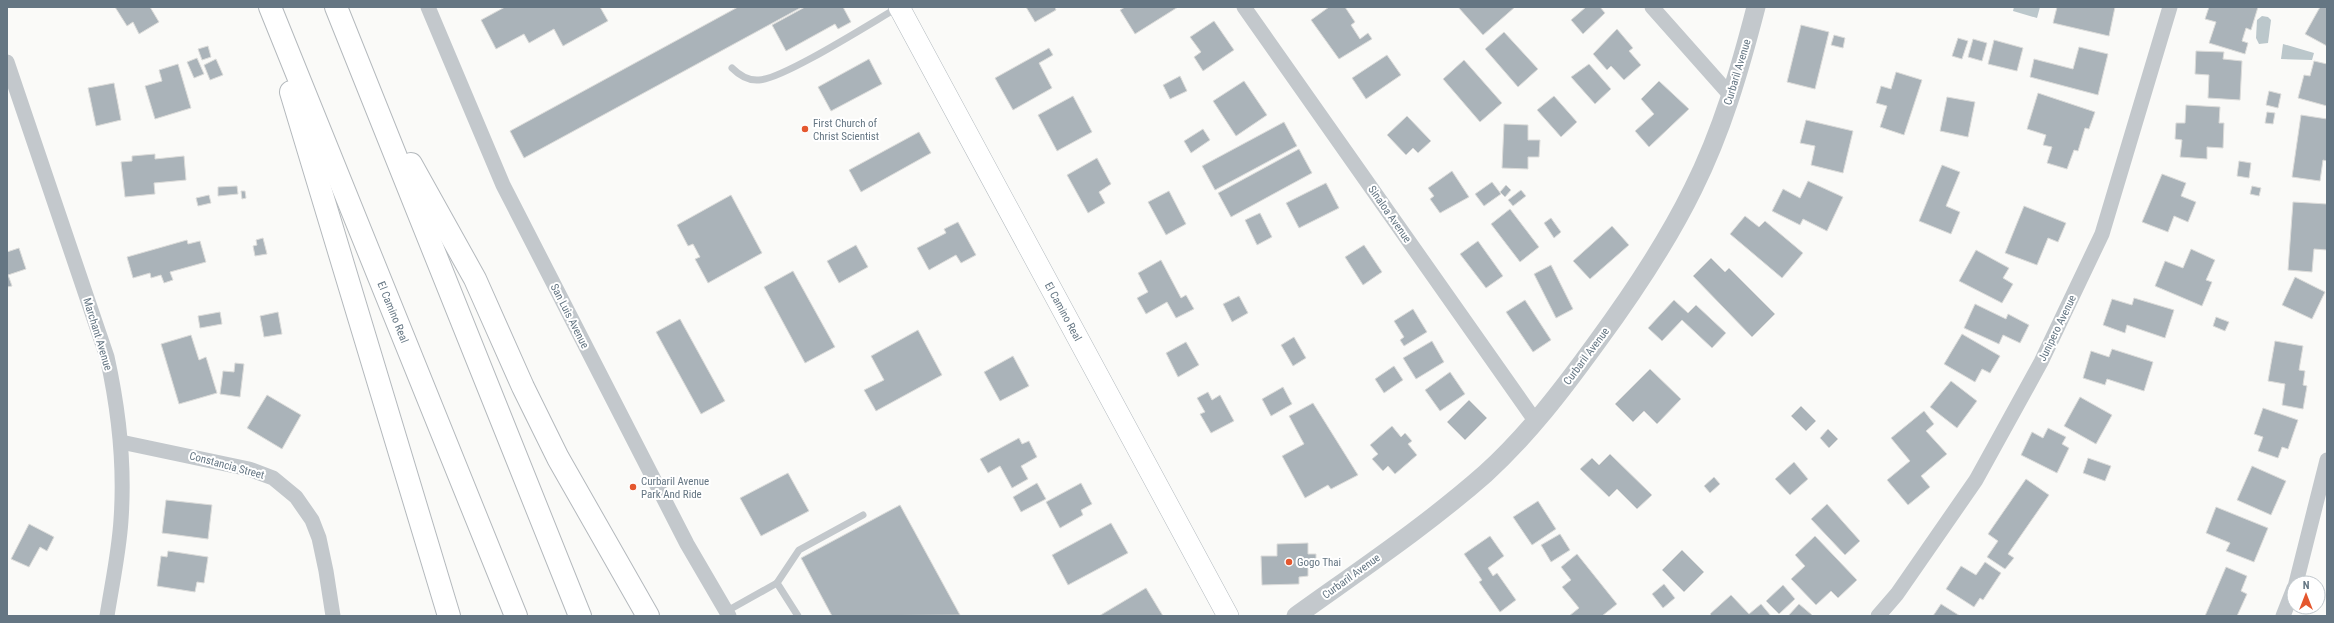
<svg xmlns="http://www.w3.org/2000/svg" width="2334" height="623" font-family="'Roboto Condensed',sans-serif">
<rect width="100%" height="100%" fill="#fafaf8"/>
<g fill="#bbc7cb">
<path d="M2014 7H2040L2037 18 2013 11Z"/>
<path d="M2262 16 2268 17 2271 20 2268 43 2259 44 2256 38 2257 20Z"/>
<path d="M2283 44 2314 53 2312 60 2281 59Z"/>
</g>
<g fill="#aab3b9" stroke="#dcdcda">
<path d="M115 7H150L159 22 139 34 133 22 127 26Z"/>
<path d="M505 7H600L608 21 563 46 554 29 529 43 524 34 496 49 481 20Z"/>
<path d="M738 7H802L524 158 510 131Z"/>
<path d="M805 7H843L851 22 838 29 835 24 786 51 772 25Z"/>
<path d="M1026 7H1055L1056 10 1035 22Z"/>
<path d="M1125 7H1178L1135 34 1120 10Z"/>
<path d="M1329 7H1345L1355 22 1351 25 1360 39 1368 33 1372 39 1339 59 1311 20Z"/>
<path d="M1458 7H1515L1483 35Z"/>
<path d="M1586 7H1600L1605 13 1583 34 1571 20Z"/>
<path d="M2057 7H2115L2109 36 2053 23Z"/>
<path d="M2209 7H2258L2251 30 2246 28 2242 41 2248 43 2245 54 2209 43 2216 22 2205 19Z"/>
<path d="M2320 7H2327V46L2305 34Z"/>
<path d="M1214 21 1234 50 1203 71 1194 57 1201 52 1190 37Z"/>
<path d="M1801 25 1829 32 1815 89 1787 82Z"/>
<path d="M1617 29 1633 48 1629 51 1641 65 1624 80 1611 66 1607 70 1593 54Z"/>
<path d="M1504 32 1538 69 1518 87 1485 49Z"/>
<path d="M1834 35 1845 38 1843 48 1831 45Z"/>
<path d="M1958 38 1968 41 1962 59 1952 56Z"/>
<path d="M1973 39 1987 43 1982 61 1968 57Z"/>
<path d="M1994 40 2023 48 2017 71 1988 64Z"/>
<path d="M208 46 211 57 202 60 198 49Z"/>
<path d="M2079 47 2108 54 2098 95 2030 77 2034 59 2073 69Z"/>
<path d="M1049 48 1053 55 1039 63 1052 88 1013 110 995 78Z"/>
<path d="M2196 51 2224 52 2223 59 2242 61 2240 100 2208 98 2209 75 2195 74Z"/>
<path d="M1387 55 1401 75 1366 99 1352 78Z"/>
<path d="M197 58 204 74 194 78 187 62Z"/>
<path d="M216 59 223 75 210 80 204 65Z"/>
<path d="M869 59 882 84 831 111 818 87Z"/>
<path d="M1464 60 1502 103 1480 122 1443 79Z"/>
<path d="M2314 61 2327 64V106L2298 98 2304 75 2310 76Z"/>
<path d="M178 64 191 108 155 119 145 86 162 81 159 70Z"/>
<path d="M1589 64 1611 89 1595 104 1571 77Z"/>
<path d="M1896 72 1922 80 1904 135 1880 127 1887 106 1876 103 1881 86 1891 89Z"/>
<path d="M1180 76 1187 91 1170 99 1163 85Z"/>
<path d="M1244 81 1267 115 1236 136 1213 101Z"/>
<path d="M1659 81 1689 109 1649 147 1635 131 1654 114 1641 99Z"/>
<path d="M114 83 121 120 96 126 88 88Z"/>
<path d="M2269 91 2281 94 2278 108 2266 105Z"/>
<path d="M2038 93 2095 112 2089 129 2085 128 2078 151 2074 150 2067 169 2047 163 2052 147 2043 145 2046 135 2027 129Z"/>
<path d="M1073 96 1092 132 1057 151 1038 115Z"/>
<path d="M1554 96 1577 122 1561 137 1537 110Z"/>
<path d="M1947 97 1975 102 1968 137 1940 131Z"/>
<path d="M2186 105 2220 107 2219 123H2224L2223 148 2207 147V159L2180 157 2182 140 2175 139 2176 123H2185Z"/>
<path d="M2267 112 2275 113 2273 124 2265 123Z"/>
<path d="M2301 115 2327 119V161L2323 160 2320 181 2292 177Z"/>
<path d="M1407 116 1431 141 1418 153 1413 148 1406 155 1387 135Z"/>
<path d="M1806 120 1853 131 1843 173 1811 165 1815 146 1800 143Z"/>
<path d="M1284 122 1297 146 1215 190 1202 166Z"/>
<path d="M1504 124 1528 125V140H1540L1539 157H1528V169L1502 168Z"/>
<path d="M1203 129 1210 140 1191 153 1184 141Z"/>
<path d="M919 132 931 153 861 192 849 170Z"/>
<path d="M1299 149 1312 173 1231 217 1218 193Z"/>
<path d="M155 154V159L184 156 186 180 154 183 155 194 125 197 121 162 132 161V156Z"/>
<path d="M1097 158 1111 184 1099 192 1105 203 1088 213 1067 175Z"/>
<path d="M2239 161 2251 163 2249 178 2237 176Z"/>
<path d="M1942 165 1960 172 1946 206 1960 212 1951 234 1919 221Z"/>
<path d="M1452 171 1469 197 1440 213 1430 199 1434 196 1428 188Z"/>
<path d="M2162 174 2186 183 2181 196 2196 202 2188 222 2174 216 2168 232 2142 222Z"/>
<path d="M1808 181 1843 197 1827 231 1803 219 1800 225 1772 211 1783 189 1800 198Z"/>
<path d="M1492 182 1501 194 1484 206 1475 194Z"/>
<path d="M1326 183 1339 208 1299 228 1286 203Z"/>
<path d="M1506 185 1511 190 1505 197 1500 192Z"/>
<path d="M237 186 238 194 218 196V187Z"/>
<path d="M2252 186 2261 188 2259 196 2250 194Z"/>
<path d="M1521 190 1526 196 1513 206 1508 200Z"/>
<path d="M241 191H245L246 198 242 199Z"/>
<path d="M1169 191 1186 224 1166 235 1148 202Z"/>
<path d="M209 195 211 203 198 206 196 198Z"/>
<path d="M731 195 762 253 708 283 695 259 700 257 693 244 688 246 677 225Z"/>
<path d="M2293 202 2327 204V250L2314 249 2312 272 2288 270Z"/>
<path d="M2024 206 2066 223 2058 242 2048 238 2037 265 2005 253Z"/>
<path d="M1510 209 1539 247 1520 262 1491 224Z"/>
<path d="M1260 213 1272 237 1257 245 1245 220Z"/>
<path d="M1745 216 1759 227 1765 221 1803 253 1782 278 1730 234Z"/>
<path d="M1551 218 1561 232 1554 238 1544 223Z"/>
<path d="M958 222 976 255 961 263 956 255 929 270 917 248 946 233 944 229Z"/>
<path d="M1612 226 1629 245 1590 279 1573 261Z"/>
<path d="M263 238 267 254 255 256 253 246 257 245 256 240Z"/>
<path d="M187 240 188 244 200 241 206 262 170 272 173 280 164 283 161 275 151 278 150 273 133 278 127 257Z"/>
<path d="M1478 241 1503 276 1486 288 1460 254Z"/>
<path d="M856 245 868 267 839 283 827 261Z"/>
<path d="M1364 245 1382 272 1363 285 1345 257Z"/>
<path d="M19 248 26 269 8 275 12 286 7 287V252Z"/>
<path d="M2191 249 2215 260 2206 280 2212 282 2202 306 2155 286 2165 261 2183 268Z"/>
<path d="M1976 250 2009 268 2003 278 2013 284 2002 303 1959 281Z"/>
<path d="M1711 258 1725 272 1729 268 1775 314 1752 337 1693 276Z"/>
<path d="M1161 260 1181 298 1186 295 1194 309 1176 318 1167 302 1146 314 1137 298 1148 292 1138 273Z"/>
<path d="M1551 265 1573 309 1556 318 1534 274Z"/>
<path d="M793 271 835 347 805 363 764 287Z"/>
<path d="M2295 277 2325 292 2312 319 2282 305Z"/>
<path d="M1239 296 1248 313 1232 322 1223 304Z"/>
<path d="M2134 298 2174 310 2165 338 2127 325 2125 333 2103 325 2112 299 2132 305Z"/>
<path d="M1525 300 1551 340 1533 352 1506 312Z"/>
<path d="M1674 300 1688 313 1696 305 1726 333 1712 348 1682 320 1662 341 1648 328Z"/>
<path d="M1975 304 2006 319 2008 314 2029 325 2020 343 2003 335 1999 344 1964 328Z"/>
<path d="M1413 309 1427 332 1404 346 1400 340 1404 337 1394 321Z"/>
<path d="M220 312 222 324 200 328 198 316Z"/>
<path d="M278 312 282 334 264 337 260 316Z"/>
<path d="M2216 317 2229 322 2225 331 2213 326Z"/>
<path d="M680 319 725 401 701 414 656 332Z"/>
<path d="M918 330 942 375 876 411 864 390 884 380 871 356Z"/>
<path d="M1962 334 2000 356 1990 373 1982 369 1975 382 1944 364Z"/>
<path d="M191 335 199 360 206 357 217 393 179 404 161 344Z"/>
<path d="M1294 337 1306 358 1293 366 1281 345Z"/>
<path d="M1432 341 1444 362 1416 379 1403 358Z"/>
<path d="M2275 341 2303 346 2299 370 2305 371 2303 385 2307 386 2303 409 2282 405 2285 384 2268 381Z"/>
<path d="M1186 342 1199 365 1178 377 1166 353Z"/>
<path d="M2112 349 2153 362 2144 391 2107 379 2105 385 2083 378 2091 351 2109 357Z"/>
<path d="M1013 356 1029 386 1000 401 984 372Z"/>
<path d="M235 363 244 364 240 397 220 394 223 371 234 372Z"/>
<path d="M1394 366 1403 380 1384 393 1375 379Z"/>
<path d="M1650 369 1681 399 1657 424 1644 411 1633 422 1615 404Z"/>
<path d="M1450 372 1465 394 1440 411 1425 390Z"/>
<path d="M1951 381 1977 401 1957 428 1930 407Z"/>
<path d="M1283 387 1292 404 1271 416 1262 399Z"/>
<path d="M1208 392 1212 400 1220 395 1234 421 1211 433 1200 414 1205 412 1197 398Z"/>
<path d="M267 395 301 415 282 449 247 428Z"/>
<path d="M2080 397 2112 415 2096 444 2064 426Z"/>
<path d="M1469 400 1487 418 1465 440 1447 422Z"/>
<path d="M1313 403 1358 475 1331 489 1328 485 1305 498 1282 456 1304 444 1289 416Z"/>
<path d="M1801 406 1816 421 1806 431 1791 416Z"/>
<path d="M2263 408 2298 420 2288 449 2282 447 2278 458 2258 451 2263 437 2254 434Z"/>
<path d="M1924 411 1934 424 1926 431 1947 454 1921 476 1930 487 1908 505 1887 480 1910 461 1891 438Z"/>
<path d="M1392 426 1401 437 1405 433 1412 441 1408 444 1417 455 1395 474 1388 466 1383 471 1372 459 1378 454 1370 445Z"/>
<path d="M2048 428 2066 437 2062 444 2069 448 2057 473 2021 455 2032 432 2043 438Z"/>
<path d="M1828 429 1838 439 1829 448 1820 438Z"/>
<path d="M1019 438 1022 444 1029 441 1037 457 1021 466 1028 479 1012 488 1000 466 988 473 980 459Z"/>
<path d="M1610 454 1652 495 1637 509 1617 489 1609 497 1580 469 1592 458 1599 465Z"/>
<path d="M2088 458 2111 466 2105 481 2083 473Z"/>
<path d="M1794 462 1808 479 1790 495 1775 479Z"/>
<path d="M2252 466 2286 481 2271 515 2237 500Z"/>
<path d="M788 473 809 511 761 536 740 498Z"/>
<path d="M1714 477 1720 484 1710 493 1704 486Z"/>
<path d="M2026 479 2049 495 2008 554 2014 558 2005 569 1987 557 1998 541 1988 534Z"/>
<path d="M1037 483 1046 499 1021 512 1013 497Z"/>
<path d="M1081 483 1092 504 1081 510 1083 515 1060 528 1046 502Z"/>
<path d="M166 500 212 505 208 539 162 533Z"/>
<path d="M1538 501 1556 529 1532 545 1513 517Z"/>
<path d="M1827 504 1860 541 1845 555 1811 519Z"/>
<path d="M900 505 960 615 832 616 801 558Z"/>
<path d="M2216 507 2268 528 2254 562 2226 551 2230 543 2206 533Z"/>
<path d="M1111 523 1128 553 1068 585 1052 555Z"/>
<path d="M29 524 54 537 47 551 40 547 29 567 11 559Z"/>
<path d="M1560 534 1570 550 1551 562 1541 545Z"/>
<path d="M1490 536 1504 556 1488 568 1493 576 1497 573 1516 600 1500 612 1479 582 1482 580 1464 554Z"/>
<path d="M1815 536 1857 580 1838 598 1831 591 1816 605 1791 579 1805 566 1795 555Z"/>
<path d="M1308 543V554H1316V568H1308V576L1299 577V584L1262 585 1261 556H1277V544Z"/>
<path d="M1682 550 1704 572 1684 592 1662 570Z"/>
<path d="M168 551 208 557 204 583 197 582 195 592 157 586 161 556 167 557Z"/>
<path d="M1577 554 1617 604 1602 616H1569L1579 608 1562 587 1571 580 1561 567Z"/>
<path d="M1985 562 2001 573 1983 600 1980 598 1974 607 1946 589 1961 566 1976 575Z"/>
<path d="M2226 567 2247 576 2241 591 2247 594 2237 616H2205Z"/>
<path d="M1664 584 1675 598 1663 608 1652 594Z"/>
<path d="M1783 585 1795 599 1779 614 1766 601Z"/>
<path d="M1146 588 1163 616H1099Z"/>
<path d="M1731 595 1749 614 1761 604 1771 616H1712L1710 614Z"/>
<path d="M1799 604 1812 615V616H1788Z"/>
<path d="M1941 604 1960 616H1933Z"/>
</g>
<g fill="none" stroke-linecap="round" stroke-linejoin="round">
<g stroke="#b3babf" stroke-width="22">
<g id="secondary">
<path id="s1" d="M899 7 1228 616"/>
</g>
</g>
<g stroke="#b4b9bd" stroke-width="24">
<g id="motorway">
<path id="s2" d="M270 7 516 616"/>
<path d="M336 7 580 616"/>
<path d="M291 92 449 616"/>
<path d="M411 164 475 279 523 387 558 458 648 616"/>
</g>
</g>
<g stroke="#c3c8cc" stroke-width="7">
<path d="M732 68C739 75 748 81 759 80 783 79 871 23 897 8"/>
<path d="M727 611 777 583"/>
<path d="M798 616 777 583 799 550 863 515"/>
</g>
<g stroke="#c3c8cc" stroke-width="15">
<path d="M428 7 503 185 687 544 729 616"/>
<path d="M1244 7 1536 422"/>
<path d="M1652 7 1731 96"/>
<path d="M7 62 107 357C119 411 125 464 121 520 119 552 112 584 107 616"/>
<path d="M121 442 249 469 273 478 296 497 312 520 319 538 326 571 333 616"/>
<path d="M2296 583 2327 460"/>
<path d="M1878 616 1897 594 1976 480 2041 362 2102 234 2170 7"/>
<path d="M2283 616 2294 588"/>
</g>
<path stroke="#c3c8cc" stroke-width="19" d="M1296 616C1360 570 1426 526 1485 474 1528 435 1563 389 1597 342 1633 293 1666 244 1693 189 1722 131 1740 69 1756 7"/>
<use href="#secondary" stroke="#fff" stroke-width="21"/>
<use href="#motorway" stroke="#fff" stroke-width="22"/>
</g>
<g fill="#e4572e" stroke="#fff" stroke-width="1.5">
<circle cx="805" cy="129" r="4"/>
<circle cx="633" cy="487" r="4"/>
<circle cx="1289" cy="562" r="4"/>
</g>
<g text-anchor="middle" stroke-width="4" stroke-linejoin="round" paint-order="stroke">
<g font-size="11" fill="#657683" stroke="#fff">
<text transform="translate(1737 72) rotate(-73)" y="4">Curbaril Avenue</text>
<text transform="translate(1390 214) rotate(55)" y="4">Sinaloa Avenue</text>
<text dy="4" stroke="none"><textPath href="#s2" startOffset="329">El Camino Real</textPath></text>
<text dy="4" stroke="none"><textPath href="#s1" startOffset="346">El Camino Real</textPath></text>
<text transform="translate(570 316) rotate(63)" y="4">San Luis Avenue</text>
<text transform="translate(2057 328) rotate(-64)" y="4">Junipero Avenue</text>
<text transform="translate(98 334) rotate(73)" y="4">Marchant Avenue</text>
<text transform="translate(1586 356) rotate(-53)" y="4">Curbaril Avenue</text>
<text transform="translate(227 465) rotate(15)" y="4">Constancia Street</text>
<text transform="translate(1351 576) rotate(-36)" y="4">Curbaril Avenue</text>
</g>
<g font-size="11" fill="#657683" stroke="#fff" text-anchor="start">
<text x="813" y="127">First Church of<tspan x="813" dy="13">Christ Scientist</tspan></text>
<text x="641" y="485">Curbaril Avenue<tspan x="641" dy="13">Park And Ride</tspan></text>
<text x="1297" y="566">Gogo Thai</text>
</g>
</g>
<rect width="2334" height="623" fill="none" stroke="#657683" stroke-width="16"/>
<g transform="translate(2306 595)"><circle r="19" fill="#ffffff" stroke="#c1c8cd"/>
<path d="M0-3L7 15L0 10L-7 15Z" fill="#e4572e"/>
<text y="-6" font-size="11" font-weight="bold" text-anchor="middle" fill="#657683">N</text>
</g>
</svg>
